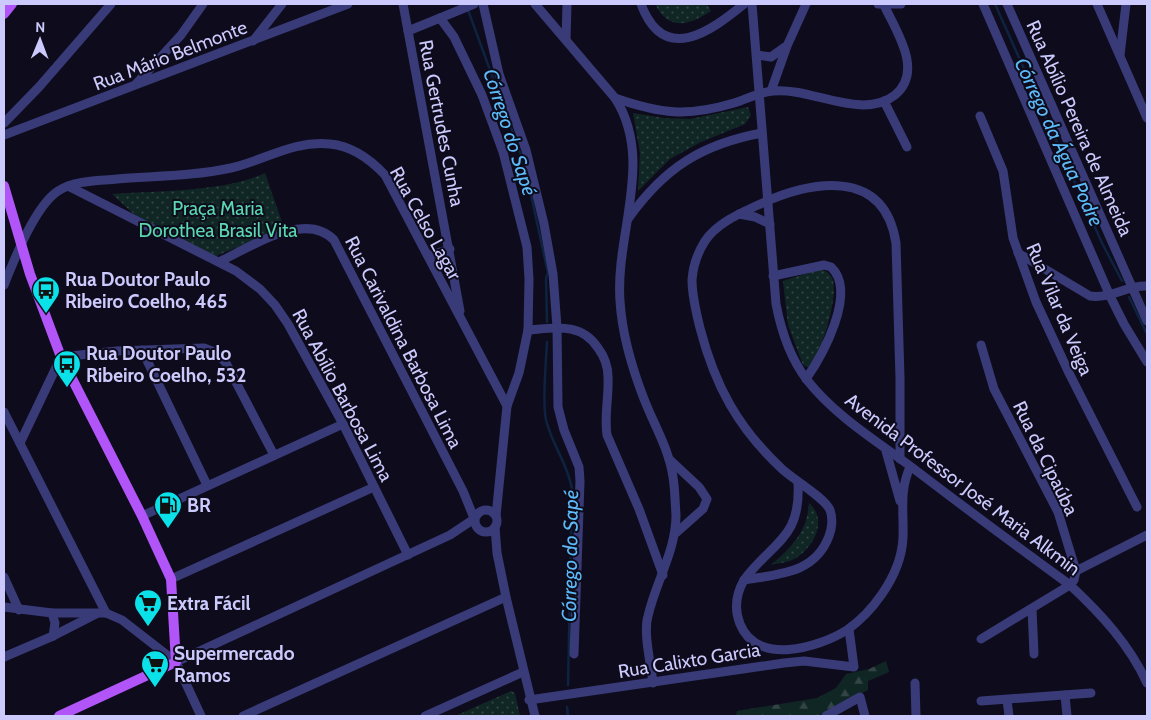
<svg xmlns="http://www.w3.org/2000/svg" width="1151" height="720" font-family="Cabin,sans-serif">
<defs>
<pattern id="grass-dots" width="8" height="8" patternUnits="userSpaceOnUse" patternTransform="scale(1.25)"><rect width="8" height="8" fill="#102624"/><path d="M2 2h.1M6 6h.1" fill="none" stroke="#324445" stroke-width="1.8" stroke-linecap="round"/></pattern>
<pattern id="forest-firs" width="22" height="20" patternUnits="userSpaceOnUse" patternTransform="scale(1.25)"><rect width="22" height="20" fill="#102624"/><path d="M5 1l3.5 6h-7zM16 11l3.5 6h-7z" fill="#324445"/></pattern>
</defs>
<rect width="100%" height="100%" fill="#0e0c1c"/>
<g fill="url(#grass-dots)">
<path d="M655 4H707L711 11C690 25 669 32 655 4Z"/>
<path d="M748 107 751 115 745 124 701 142 670 159 638 191 640 153 633 113 664 118 690 119Z"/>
<path d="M265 173 284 228 216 256 140 220 112 194C156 191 226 192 265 173Z"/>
<path d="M819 269C825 270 830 273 832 278 840 293 821 357 808 367L803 365 788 325 783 281Z"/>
<path d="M809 503C829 520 813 549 794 559 787 563 778 563 771 565 792 547 807 532 809 503Z"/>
<path d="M511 691 515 693 520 716H455Z"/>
</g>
<path fill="url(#forest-firs)" d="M886 661 889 672 868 681V690L818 716H736L737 711 817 698 836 688 846 674 869 669Z"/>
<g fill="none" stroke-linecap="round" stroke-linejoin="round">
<g stroke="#0d233f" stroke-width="2.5">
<path d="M995 4 1102 243 1122 281"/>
<path d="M468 10 524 163 548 273 546 278 547 322"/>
<path d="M1129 297 1147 334"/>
<path d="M547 342C546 364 542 401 546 420 552 445 568 464 572 489L568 685"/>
<path d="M567 707 568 716"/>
</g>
<g stroke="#393b79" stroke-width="9">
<path d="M403 4 460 311"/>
<path d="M483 4 499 74 526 150 544 224 553 274 557 327 558 407 564 430 579 467 580 481 574 654"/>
<path d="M535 4 615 98C655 160 615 234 620 301 622 334 632 368 644 399 654 425 669 449 673 477 675 489 675 502 676 515 676 551 656 581 648 616 643 633 651 664 653 683"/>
<path d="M641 4C664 66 711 31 744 4"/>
<path d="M752 4 776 304C781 330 790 358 807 380 837 418 880 443 918 472 968 510 1019 548 1070 585 1101 614 1129 644 1147 683"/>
<path d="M878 4H901"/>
<path d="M983 4 1110 296 1124 324 1147 362"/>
<path d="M1007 4 1147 321"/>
<path d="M1097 4 1147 118"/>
<path d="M440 18 474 4"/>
<path d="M408 31 440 18 454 37 482 95 503 152 527 247 529 279 528 330 519 373 507 406 496 516"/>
<path d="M566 40 567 4"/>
<path d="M253 41 282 4"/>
<path d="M757 55 771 57 785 47"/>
<path d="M1120 55 1126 4"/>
<path d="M136 84 181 35 203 4"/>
<path d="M771 91 787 46 806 4"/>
<path d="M615 98C661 114 687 117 734 103 747 99 759 92 773 91 811 87 862 121 895 95 924 71 896 31 884 5"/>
<path d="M884 101 907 147"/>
<path d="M980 116 1003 171 1013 238 1036 302 1069 373 1137 507"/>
<path d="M4 123 39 87 111 4"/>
<path d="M4 135 348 4"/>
<path d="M68 186 236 271 260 289 275 305 288 324 343 424 408 555"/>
<path d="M739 214 755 217 770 224"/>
<path d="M628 219C664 168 702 144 762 133"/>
<path d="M1018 253 1090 296C1111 299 1127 285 1147 286"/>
<path d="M428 256 450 249"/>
<path d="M219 262C250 247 305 210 334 240L463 491 474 518"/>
<path d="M773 276 824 265 831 267C858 292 822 356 806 379"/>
<path d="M4 285C14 260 35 206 58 191 75 180 99 181 117 179 155 176 194 176 231 168 265 160 294 140 330 144 352 146 370 159 385 175L507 406"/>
<path d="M528 330C555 328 581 322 598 348 604 356 608 367 608 377 609 397 604 416 607 435L639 509 663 575"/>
<path d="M981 345 994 389 1058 512 1076 571 1074 580 1070 585 981 639"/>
<path d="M142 350 207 485"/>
<path d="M4 412 106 613"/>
<path d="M20 443 61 357 117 351 204 348 217 353 226 363 274 455"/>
<path d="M886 451 900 501"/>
<path d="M669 459 699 487 707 499 703 509 676 533"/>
<path d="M900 459V378L896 243C884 166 810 181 758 205 739 214 717 223 705 241 698 252 693 266 692 280 692 296 696 312 700 328 715 386 738 428 782 469 794 480 825 498 830 510 833 518 832 529 829 536 815 574 778 574 744 580 736 594 734 609 740 624 757 666 818 648 847 630 860 621 873 607 882 594 893 578 902 558 903 538 904 513 899 491 910 467"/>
<circle cx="486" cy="521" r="11"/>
<path d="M142 516 343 424"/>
<path d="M495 527 497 553 506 597 535 716"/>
<path d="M1076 571 1147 535"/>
<path d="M4 577 19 610"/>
<path d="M171 579 374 487"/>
<path d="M744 580C773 541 801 539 798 483"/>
<path d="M4 607 52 613H106L122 620 176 662 201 716"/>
<path d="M1032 609 1034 654"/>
<path d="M52 613 55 623 53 636"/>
<path d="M4 657 53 636 96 614"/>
<path d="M176 662 450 535 474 519"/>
<path d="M915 683 916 716"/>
<path d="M1065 695 1067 716"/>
<path d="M529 700 784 663 804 661 854 667 849 629"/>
<path d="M1007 700 1009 716"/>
<path d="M981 701 1091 693"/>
<path d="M243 716 506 597"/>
<path d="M425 716 523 672"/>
<path d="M826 716 860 697 865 716"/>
</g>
<g stroke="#b155f8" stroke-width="10">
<path d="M4 14 12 4"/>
<path d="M4 186 30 274 61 357 142 516 171 579 176 662 59 716"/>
</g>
</g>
<defs>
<g id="bus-pin" transform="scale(1.4375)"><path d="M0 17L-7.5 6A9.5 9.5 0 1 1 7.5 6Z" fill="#0ae1e8" stroke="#0e0c1c"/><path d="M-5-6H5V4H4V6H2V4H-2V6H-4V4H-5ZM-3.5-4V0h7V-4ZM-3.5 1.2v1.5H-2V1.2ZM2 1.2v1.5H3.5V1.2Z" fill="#111"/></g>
<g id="fuel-pin" transform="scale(1.4375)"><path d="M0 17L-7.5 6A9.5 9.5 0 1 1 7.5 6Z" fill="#0ae1e8" stroke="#0e0c1c"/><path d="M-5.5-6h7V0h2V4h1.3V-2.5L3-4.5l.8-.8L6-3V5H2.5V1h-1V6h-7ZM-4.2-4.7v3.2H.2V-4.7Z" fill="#111"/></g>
<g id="supermarket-pin" transform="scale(1.4375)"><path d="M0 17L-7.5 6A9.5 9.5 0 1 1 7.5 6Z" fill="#0ae1e8" stroke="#0e0c1c"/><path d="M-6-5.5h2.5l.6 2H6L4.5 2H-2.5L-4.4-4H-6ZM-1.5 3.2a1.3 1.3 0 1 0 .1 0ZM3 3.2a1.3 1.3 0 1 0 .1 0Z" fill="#111"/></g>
</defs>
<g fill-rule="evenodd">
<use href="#bus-pin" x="46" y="290"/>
<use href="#bus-pin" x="67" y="364"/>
<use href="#fuel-pin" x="168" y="505"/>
<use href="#supermarket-pin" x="148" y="603"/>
<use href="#supermarket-pin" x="155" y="664"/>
</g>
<g text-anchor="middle" stroke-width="4" stroke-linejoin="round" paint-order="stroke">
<g font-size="19" fill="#cccafd" stroke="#0e0c1c">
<text transform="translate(170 55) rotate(-21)" y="7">Rua Mário Belmonte</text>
<text transform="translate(442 123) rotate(79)" y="7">Rua Gertrudes Cunha</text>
<text transform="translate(1080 128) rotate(66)" y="7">Rua Abílio Pereira de Almeida</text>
<text transform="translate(426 223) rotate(61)" y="7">Rua Celso Lagar</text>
<text transform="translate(1060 309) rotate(67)" y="7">Rua Vilar da Veiga</text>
<text transform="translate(404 342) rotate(63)" y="7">Rua Carivaldina Barbosa Lima</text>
<text transform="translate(343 395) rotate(62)" y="7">Rua Abílio Barbosa Lima</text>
<text transform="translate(1046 458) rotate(64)" y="7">Rua da Cipaúba</text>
<text transform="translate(963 484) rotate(37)" y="7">Avenida Professor José Maria Alkmin</text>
<text transform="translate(689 660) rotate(-9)" y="7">Rua Calixto Garcia</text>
</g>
<g font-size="19" fill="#5ad8b0" stroke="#0e0c1c">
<text x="218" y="215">Praça Maria<tspan x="218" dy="22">Dorothea Brasil Vita</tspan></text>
</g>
<g font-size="19" font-weight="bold" fill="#cccafd" stroke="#0e0c1c" text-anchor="start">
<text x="65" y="286">Rua Doutor Paulo<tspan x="65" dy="22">Ribeiro Coelho, 465</tspan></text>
<text x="86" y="360">Rua Doutor Paulo<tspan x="86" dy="22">Ribeiro Coelho, 532</tspan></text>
<text x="187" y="512">BR</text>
<text x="167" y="610">Extra Fácil</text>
<text x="174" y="660">Supermercado<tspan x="174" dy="22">Ramos</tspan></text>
</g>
<g font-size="20" font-style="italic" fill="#5cbaf8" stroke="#0e0c1c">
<text transform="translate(510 132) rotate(72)" y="7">Córrego do Sapé</text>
<text transform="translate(1059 142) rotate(65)" y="7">Córrego da Água Podre</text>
<text transform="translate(570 556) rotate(-89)" y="7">Córrego do Sapé</text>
</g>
</g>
<rect width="1151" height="720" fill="none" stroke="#cccafd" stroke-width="10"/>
<g transform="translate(40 40) rotate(1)" stroke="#0e0c1c" stroke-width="4" paint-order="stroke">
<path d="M0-4L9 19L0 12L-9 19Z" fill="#cccafd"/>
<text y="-8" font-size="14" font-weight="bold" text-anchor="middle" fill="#cccafd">N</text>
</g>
</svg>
